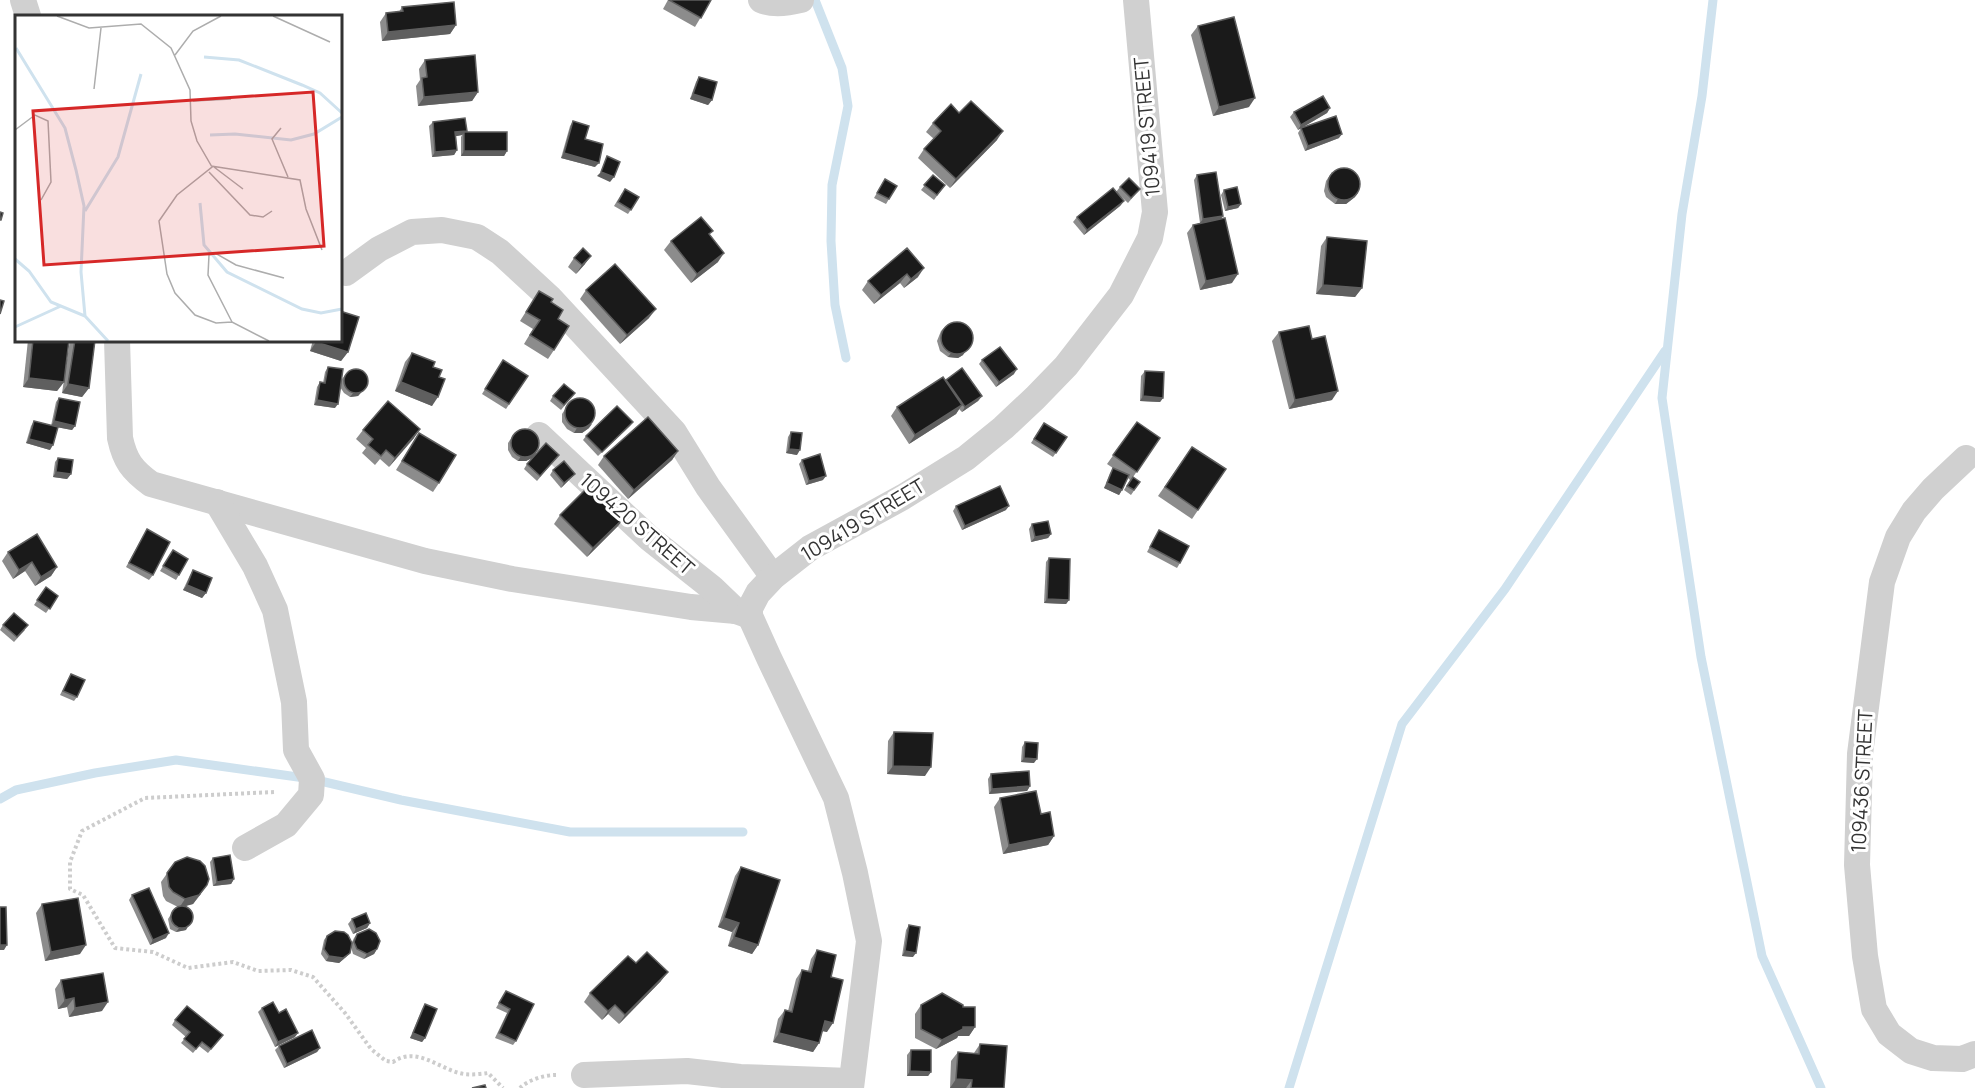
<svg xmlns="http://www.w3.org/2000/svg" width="1975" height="1088" font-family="Manrope,sans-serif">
<rect width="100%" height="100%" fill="#fff"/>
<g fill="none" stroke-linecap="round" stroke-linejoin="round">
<g stroke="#cfe2ee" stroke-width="9">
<path d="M815 0 842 68 848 106 832 185 831 241 835 305 846 358"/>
<path d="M1713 0 1702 96 1682 214 1662 398 1701 657 1762 956 1821 1088"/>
<path d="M0 799 16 790 95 773 176 760 312 779 401 800 570 832H743"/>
<path d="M1289 1088 1402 724 1505 589 1665 351"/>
</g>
<g stroke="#cdcdcd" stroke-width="4" stroke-dasharray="3 3" stroke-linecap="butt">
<path d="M274 792 145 798 82 831 70 862V889L83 895 115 948 153 952 188 968 233 962 258 971 291 970 313 977 345 1013 371 1049 386 1061 393 1062C418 1045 439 1070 464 1074 472 1075 481 1074 488 1073L503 1088"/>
<path d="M520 1088C528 1080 544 1075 556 1075"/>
</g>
<g stroke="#d0d0d0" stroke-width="26">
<path d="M23 0 28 16"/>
<path d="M761 0C773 6 789 3 801 0"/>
<path d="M346 273 379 249 412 232 442 230 477 237 500 252 550 298 674 432 708 487 773 577"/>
<path d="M117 340 120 438C125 461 132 470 151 484L425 561 512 579 691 607 736 611 750 616"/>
<path d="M539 435 649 538 712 588 736 611"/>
<path d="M1966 458 1933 489 1914 511 1898 537 1882 582 1860 754 1857 865 1865 956 1874 1009 1889 1034 1911 1051 1933 1058 1962 1059 1975 1054"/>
<path d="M217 502 255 566 275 610 294 702 296 750 312 779 311 795 286 825 245 848"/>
<path d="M584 1075 687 1071 740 1077 850 1081"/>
<path d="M851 1088 869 941 855 873 836 798 769 658 750 616V608L758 593 773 577 810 548 903 497 966 458 1003 428 1035 398 1066 366 1121 295 1150 238 1155 212 1136 0"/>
</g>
</g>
<g fill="#8c8c8c">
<path d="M668 0H711L695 27 663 9Z"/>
<path d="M402 7 456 25 450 34 382 41 380 22 386 13 399 12Z"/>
<path d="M1198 26 1249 107 1213 116 1191 35Z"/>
<path d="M425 60 478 92 472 101 418 106 416 86 420 80 419 69Z"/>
<path d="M699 77 712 100 708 105 690 99 696 82Z"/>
<path d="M1330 108 1327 113 1298 130 1290 117 1294 112Z"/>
<path d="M573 121 595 167 561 158 570 126Z"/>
<path d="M433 122 467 131 466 132 507 151 504 156H461V137L462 135 456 136 457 150 454 155 432 157 429 126Z"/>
<path d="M933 123 997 140 950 188 918 158 924 149 934 139 926 132Z"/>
<path d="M1301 128 1339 138 1305 151 1298 133Z"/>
<path d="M1332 172 1355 197 1346 204H1335L1326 197 1324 191 1326 181Z"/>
<path d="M933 175 945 185 934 200 921 190Z"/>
<path d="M1197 175 1223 216 1221 218 1232 283 1200 290 1187 233 1193 225 1200 223 1194 180Z"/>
<path d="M885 179 889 199 886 204 874 198Z"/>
<path d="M1120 187 1140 189 1128 203 1116 192Z"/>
<path d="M1224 190 1241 204 1238 208 1225 211 1221 195Z"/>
<path d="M622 193 639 197 628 214 614 206Z"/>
<path d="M1124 201 1120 206 1084 235 1073 222 1077 217Z"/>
<path d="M710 235 718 262 691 283 664 250 671 241Z"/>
<path d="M1327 237 1362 288 1355 297 1316 294 1321 246Z"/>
<path d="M907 248 918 277 904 288 900 283 874 304 862 290 868 281Z"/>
<path d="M574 258 585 264 576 274 568 267Z"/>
<path d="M586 290 649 318 620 344 580 299Z"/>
<path d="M539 291 551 302 558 319 554 350 548 359 524 344 533 329 520 321Z"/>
<path d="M945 327 963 355 958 358 948 357 940 351 937 341 941 331Z"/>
<path d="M1279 332 1312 339 1332 400 1289 409 1272 341Z"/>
<path d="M28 340H69L64 382 57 391 23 387Z"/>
<path d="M70 340H95L89 388 82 397 62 393Z"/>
<path d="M313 340H340L348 352 341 361 310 351Z"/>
<path d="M412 353 433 367 439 377 432 406 395 391 405 362Z"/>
<path d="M503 360 528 376 506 409 482 394Z"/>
<path d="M982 360 1014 374 996 387 979 364Z"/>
<path d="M328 367 335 408 314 405 317 387 320 382 323 383 325 372Z"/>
<path d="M1145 371 1163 398 1160 402 1140 401 1141 376Z"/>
<path d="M345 375 366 387 358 396 350 397 344 393 340 387 342 379Z"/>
<path d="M946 380 982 396 978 401 962 412 959 409 956 414 909 444 891 416 897 407Z"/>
<path d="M575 393 561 410 550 401 553 396Z"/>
<path d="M59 398 75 426 72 430 51 426 56 402Z"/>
<path d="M569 403 589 428 582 433H574L567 429 562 422V414Z"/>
<path d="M34 421 50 450 26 443 31 426Z"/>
<path d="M633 422 630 426 598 456 583 440 586 436Z"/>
<path d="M1137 422 1160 438 1133 477 1140 482 1131 495 1124 490 1130 480 1128 478 1122 490 1119 495 1104 488 1110 473 1113 468 1107 464Z"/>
<path d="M1044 423 1067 437 1053 457 1031 443Z"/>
<path d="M363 430 414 438 389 467 380 459 375 465 362 453 366 448 356 439Z"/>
<path d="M791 432 797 455 786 453 788 437Z"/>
<path d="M419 433 439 483 433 492 396 470Z"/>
<path d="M512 437 536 453 532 458 526 461H518L512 457 508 450V443Z"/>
<path d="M1192 447 1226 469 1192 519 1158 496Z"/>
<path d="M678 451 672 460 628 499 598 465 604 456Z"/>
<path d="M559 455 537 481 524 469 527 464Z"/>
<path d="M58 458 71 474 67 479 53 477 55 462Z"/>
<path d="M802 460 823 480 806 485 799 464Z"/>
<path d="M553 470 575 474 561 488 550 475Z"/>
<path d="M956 506 1006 510 962 530 953 511Z"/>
<path d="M560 515 625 517 618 526 587 557 554 524Z"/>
<path d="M1032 524 1051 534 1048 538 1031 542 1029 529Z"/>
<path d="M147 529 153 575 149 580 126 567Z"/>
<path d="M1159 530 1180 563 1177 568 1147 552Z"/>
<path d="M173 550 179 575 176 580 160 571Z"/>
<path d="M8 552 57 567 51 576 35 586 25 571 13 579 2 561Z"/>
<path d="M1049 558 1069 600 1066 604 1044 603 1046 562Z"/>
<path d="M193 570 206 593 202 598 183 590 190 575Z"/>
<path d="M46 587 58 596 46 613 34 605Z"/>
<path d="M3 625 25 630 14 642 0 630Z"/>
<path d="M71 674 77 697 74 701 60 695 68 679Z"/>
<path d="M894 732 925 776 887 774 888 741Z"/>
<path d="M1025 742 1034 763 1021 762 1022 747Z"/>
<path d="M991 774 1030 786 1027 791 989 794 988 779Z"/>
<path d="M1000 798 1054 836 1048 845 1003 854 994 807Z"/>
<path d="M213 858 234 879 231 884 213 886 210 862Z"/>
<path d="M175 862 201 894 193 904 184 906 186 930 176 932 170 929 168 919 175 908 178 907 166 901 163 896 161 882Z"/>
<path d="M741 867 758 945 752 954 728 946 732 932 718 927 735 876Z"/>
<path d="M132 895 166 938 150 945 129 900Z"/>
<path d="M42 904 80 954 45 961 36 913Z"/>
<path d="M352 919 370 923 367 928 353 934 348 924Z"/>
<path d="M909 925 913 957 902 956 906 930Z"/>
<path d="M357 934 377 949 374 954 364 959 353 954 351 947 350 953 346 957 339 963 326 961 321 954 324 940 327 936 351 944 354 938Z"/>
<path d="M817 950 831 977 827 1032 822 1031 819 1043 813 1052 773 1042 778 1019 785 1010 788 1011 796 979 802 970 808 971 811 959Z"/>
<path d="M636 963 661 981 619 1024 608 1014 602 1020 584 1002 590 993Z"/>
<path d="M61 980 102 1011 69 1017 67 1007 58 1009 55 989Z"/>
<path d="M506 991 534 1004 516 1041 513 1045 495 1038 507 1013 496 1008Z"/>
<path d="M425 1004V1038L422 1042 410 1038 422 1009Z"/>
<path d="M921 1005 963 1007 975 1027 969 1036H958L957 1038 936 1049 915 1038V1014Z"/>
<path d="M262 1008 279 1013 295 1037 275 1047 258 1012Z"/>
<path d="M175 1020 223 1035 208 1053 199 1046 193 1053 181 1043 186 1037 172 1025Z"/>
<path d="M980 1044 1004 1088H950L951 1061 958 1052 974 1053Z"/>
<path d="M279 1046 320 1048 317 1052 284 1068 275 1050Z"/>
<path d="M911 1050 931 1072 928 1076H907V1055Z"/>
</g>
<g fill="#5f5f5f">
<path d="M456 25 450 34 382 41 388 32Z"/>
<path d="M478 92 472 101 418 106 424 97Z"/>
<path d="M693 94 712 100 708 105 690 99Z"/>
<path d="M1255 98 1249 107 1213 116 1219 107Z"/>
<path d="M1330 108 1327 113 1298 130 1301 125Z"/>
<path d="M467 131 462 135 452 137 455 132Z"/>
<path d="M1003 131 997 140 950 188 956 179Z"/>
<path d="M1342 134 1339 138 1305 151 1308 146Z"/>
<path d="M457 150 454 155 432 157 435 152Z"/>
<path d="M464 151H507L504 156H461Z"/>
<path d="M564 153 599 163 595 167 561 158Z"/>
<path d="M601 172 614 177 610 182 597 176Z"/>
<path d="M1358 193 1355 197 1346 204H1335L1338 199Z"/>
<path d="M1124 201 1120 206 1084 235 1087 230Z"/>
<path d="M1241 204 1238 208 1225 211 1228 207Z"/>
<path d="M1223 216 1220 220 1200 223 1203 219Z"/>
<path d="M724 253 718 262 691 283 697 274Z"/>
<path d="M591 256 585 264 576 274 582 265Z"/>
<path d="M924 268 918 277 904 288 911 279Z"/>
<path d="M907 274 900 283 874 304 881 295Z"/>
<path d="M1238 274 1232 283 1200 290 1206 281Z"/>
<path d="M1323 285 1362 288 1355 297 1316 294Z"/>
<path d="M656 309 649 318 620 344 627 335Z"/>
<path d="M316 342 348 352 341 361 310 351Z"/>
<path d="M966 351 963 355 958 358 948 357 951 353Z"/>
<path d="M1017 369 1014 374 996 387 999 382Z"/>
<path d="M29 378 64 382 57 391 23 387Z"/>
<path d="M401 382 438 397 432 406 395 391Z"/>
<path d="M68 384 89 388 82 397 62 393Z"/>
<path d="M366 387 358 396 350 397 354 392Z"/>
<path d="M1338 391 1332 400 1289 409 1295 400Z"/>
<path d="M982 396 978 401 962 412 965 407Z"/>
<path d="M1143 396 1163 398 1160 402 1140 401Z"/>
<path d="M317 400 338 404 335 408 314 405Z"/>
<path d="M962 405 956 414 909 444 915 435Z"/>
<path d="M54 421 75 426 72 430 51 426Z"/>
<path d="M592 424 589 428 582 433H574L577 428Z"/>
<path d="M420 429 414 438 389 467 395 458Z"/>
<path d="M29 439 53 445 50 450 26 443Z"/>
<path d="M789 449 800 450 797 455 786 453Z"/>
<path d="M678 451 672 460 628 499 634 490Z"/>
<path d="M536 453 532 458 526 461H518L521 456Z"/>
<path d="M56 472 71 474 67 479 53 477Z"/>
<path d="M575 474 561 488 564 483Z"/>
<path d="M826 476 823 480 806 485 809 481Z"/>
<path d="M1107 483 1122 490 1119 495 1104 488Z"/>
<path d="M1009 506 1006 510 962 530 965 526Z"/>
<path d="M625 517 618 526 587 557 593 548Z"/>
<path d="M1051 534 1048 538 1031 542 1035 537Z"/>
<path d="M32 562 25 571 13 579 19 570Z"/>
<path d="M57 567 51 576 35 586 41 577Z"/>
<path d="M187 585 206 593 202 598 183 590Z"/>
<path d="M1047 599 1069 600 1066 604 1044 603Z"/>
<path d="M1024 758 1037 759 1034 763 1021 762Z"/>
<path d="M893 766 931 767 925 776 887 774Z"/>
<path d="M1030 786 1027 791 989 794 992 789Z"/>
<path d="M1054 836 1048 845 1003 854 1009 845Z"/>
<path d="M234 879 231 884 213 886 217 882Z"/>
<path d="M207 885 193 904 179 908 185 899Z"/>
<path d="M724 918 739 923 732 932 718 927Z"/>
<path d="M370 923 367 928 353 934 356 929Z"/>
<path d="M189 925 186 930 176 932 179 928Z"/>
<path d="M169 933 166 938 150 945 153 940Z"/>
<path d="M734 937 758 945 752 954 728 946Z"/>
<path d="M0 945H7L4 950H0Z"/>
<path d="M86 945 80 954 45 961 51 952Z"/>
<path d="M377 949 374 954 364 959 367 954Z"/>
<path d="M905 951 916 953 913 957 902 956Z"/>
<path d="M350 953 346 957 339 963 326 961 329 956Z"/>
<path d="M668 972 661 981 619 1024 625 1015Z"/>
<path d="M74 998 67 1007 58 1009 65 1000Z"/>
<path d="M108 1002 102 1011 69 1017 75 1008Z"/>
<path d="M615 1005 608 1014 602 1020 608 1011Z"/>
<path d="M825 1021 833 1023 827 1032 818 1030Z"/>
<path d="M963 1027H975L969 1036H958L957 1038 936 1049 942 1040Z"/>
<path d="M298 1033 295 1037 275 1047 278 1042Z"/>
<path d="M413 1033 425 1038 422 1042 410 1038Z"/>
<path d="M779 1033 819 1043 813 1052 773 1042Z"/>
<path d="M320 1048 317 1052 284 1068 287 1064Z"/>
<path d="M910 1071 931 1072 928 1076H907Z"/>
<path d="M956 1079 972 1080 966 1088H950Z"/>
</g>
<g fill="#1a1a1a" stroke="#5f5f5f" stroke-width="1.5">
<path d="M669 0H711L701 18Z"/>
<path d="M454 2 456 25 388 32 386 13 403 11 402 7Z"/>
<path d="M1234 17 1255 98 1219 107 1198 26Z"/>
<path d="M475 55 478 92 424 97 422 78 427 77 425 60Z"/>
<path d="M699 77 717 82 712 100 693 94Z"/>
<path d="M1323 96 1330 108 1301 125 1294 112Z"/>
<path d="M971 101 1003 131 956 179 924 149 941 131 933 123 951 104 959 113Z"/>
<path d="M1336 116 1342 134 1308 146 1301 128Z"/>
<path d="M465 118 467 131 455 132 457 150 435 152 433 122Z"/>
<path d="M573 121 589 126 585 139 603 144 599 163 564 153Z"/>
<rect x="464" y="132" width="43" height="19"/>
<path d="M607 156 620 162 614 177 601 172Z"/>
<circle cx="1344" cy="184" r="16"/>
<path d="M1216 172 1223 216 1203 219 1197 175Z"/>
<path d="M933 175 945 185 937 195 924 185Z"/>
<path d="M1129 178 1140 189 1131 198 1120 187Z"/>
<path d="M885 179 897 186 889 199 877 193Z"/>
<path d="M1237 187 1241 204 1228 207 1224 190Z"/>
<path d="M1113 188 1124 201 1087 230 1077 217Z"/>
<path d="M625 189 639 197 631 210 618 202Z"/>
<path d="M0 212 3 213 1 220H0Z"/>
<path d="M701 217 713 231 709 234 724 253 697 274 671 241Z"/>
<path d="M1225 218 1238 274 1206 281 1193 225Z"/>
<path d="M1327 237 1367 241 1362 288 1323 285Z"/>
<path d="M583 248 591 256 582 265 574 258Z"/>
<path d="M907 248 924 268 911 279 907 274 881 295 868 281Z"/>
<path d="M615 264 656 309 627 335 586 290Z"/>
<path d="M539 291 553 299 551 302 563 310 558 319 569 326 554 350 530 335 540 320 526 312Z"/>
<path d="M0 300 4 301 0 314Z"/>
<path d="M340 311 359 317 348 352 316 342 317 340H340Z"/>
<circle cx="957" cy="338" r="16"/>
<path d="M1309 326 1312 339 1325 336 1338 391 1295 400 1279 332Z"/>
<path d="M33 340H69L64 382 29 378Z"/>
<path d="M75 340H95L89 388 68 384Z"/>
<path d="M1000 347 1017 369 999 382 982 360Z"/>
<path d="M412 353 435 362 433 367 442 370 439 377 445 379 438 397 401 382Z"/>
<path d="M503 360 528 376 509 404 485 389Z"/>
<path d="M328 367 343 369 338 404 317 400 320 382 325 383Z"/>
<path d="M962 368 982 396 965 407 946 380Z"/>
<circle cx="356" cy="381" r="12"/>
<path d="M1145 371 1164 372 1163 398 1143 396Z"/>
<path d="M943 377 962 405 915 435 897 407Z"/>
<path d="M564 384 575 393 564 405 553 396Z"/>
<circle cx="580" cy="413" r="15"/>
<path d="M59 398 80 402 75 426 54 421Z"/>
<path d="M388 401 420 429 395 458 386 450 381 456 368 445 373 439 363 430Z"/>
<path d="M617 406 633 422 602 452 586 436Z"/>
<path d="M648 417 678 451 634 490 604 456Z"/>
<path d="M34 421 58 427 53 445 29 439Z"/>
<path d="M1137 422 1160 438 1137 472 1113 455Z"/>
<path d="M1044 423 1067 437 1056 453 1034 439Z"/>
<circle cx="525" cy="443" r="14"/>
<path d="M791 432 802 433 800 450 789 449Z"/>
<path d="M419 433 456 455 439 483 402 461Z"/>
<path d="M546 443 559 455 540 476 527 464Z"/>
<path d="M1192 447 1226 469 1198 510 1165 487Z"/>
<path d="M820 454 826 476 809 481 802 460Z"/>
<path d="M58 458 73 460 71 474 56 472Z"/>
<path d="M564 461 575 474 564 483 553 470Z"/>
<path d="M1113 468 1129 475 1122 490 1107 483Z"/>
<path d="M1133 477 1140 482 1134 490 1127 486Z"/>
<path d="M591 484 625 517 593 548 560 515Z"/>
<path d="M1000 486 1009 506 965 526 956 506Z"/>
<path d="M1048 521 1051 534 1035 537 1032 524Z"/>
<path d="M147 529 170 542 153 575 129 563Z"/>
<path d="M1159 530 1189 546 1180 563 1150 547Z"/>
<path d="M37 534 57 567 41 577 32 562 19 570 8 552Z"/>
<path d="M173 550 188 559 179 575 163 566Z"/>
<path d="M1049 558 1070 559 1069 600 1047 599Z"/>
<path d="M193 570 212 578 206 593 187 585Z"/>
<path d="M46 587 58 596 50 609 37 600Z"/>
<path d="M14 613 28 625 17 637 3 625Z"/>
<path d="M71 674 85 680 77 697 63 691Z"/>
<path d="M894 732 933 733 931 767 893 766Z"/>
<path d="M1025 742 1038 743 1037 759 1024 758Z"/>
<path d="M1029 771 1030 786 992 789 991 774Z"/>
<path d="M1036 791 1041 814 1050 812 1054 836 1009 845 1000 798Z"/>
<path d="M230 855 234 879 217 882 213 858Z"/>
<path d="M187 857 200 861 205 866 209 879 207 885 199 895 185 899 173 892 169 887 167 873 175 862Z"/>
<path d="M741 867 780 880 758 945 734 937 739 923 724 918Z"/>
<path d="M149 888 169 933 153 940 132 895Z"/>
<path d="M78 898 86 945 51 952 42 904Z"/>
<circle cx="182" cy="917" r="11"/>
<path d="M0 907H6L7 945H0Z"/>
<path d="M366 913 370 923 356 929 352 919Z"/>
<path d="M909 925 920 927 916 953 905 951Z"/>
<path d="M369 929 376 933 380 941 377 949 367 954 357 949 354 942 357 934Z"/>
<path d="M335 931 344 932 348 935 352 943 350 953 343 958 329 956 324 949 327 936Z"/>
<path d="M817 950 836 955 831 977 843 980 833 1023 825 1021 819 1043 779 1033 785 1010 792 1012 802 970 811 972Z"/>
<path d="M647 952 668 972 625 1015 615 1005 608 1011 590 993 628 956 636 963Z"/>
<path d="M103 973 108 1002 75 1008 74 998 65 1000 61 980Z"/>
<path d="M506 991 534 1004 516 1041 499 1033 510 1009 499 1003Z"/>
<path d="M942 993 963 1005V1007H975V1027H963V1029L942 1040 921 1029V1005Z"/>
<path d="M273 1002 279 1013 286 1009 298 1033 278 1042 262 1008Z"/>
<path d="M425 1004 437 1009 425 1038 413 1033Z"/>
<path d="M187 1006 223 1035 211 1049 202 1042 196 1049 184 1039 190 1032 175 1020Z"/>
<path d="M312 1030 320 1048 287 1064 279 1046Z"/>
<path d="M980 1044 1007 1046 1004 1088H971L972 1080 956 1079 958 1052 979 1054Z"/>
<path d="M911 1050H931V1072L910 1071Z"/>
<path d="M485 1085 486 1088H472Z"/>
</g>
<g text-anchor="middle" stroke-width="6" stroke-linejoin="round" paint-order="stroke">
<g font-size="20" fill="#333" stroke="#fff">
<text transform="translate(1147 127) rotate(-95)" y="7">109419 STREET</text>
<text transform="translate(863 520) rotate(-31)" y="7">109419 STREET</text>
<text transform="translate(637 524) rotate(41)" y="7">109420 STREET</text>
<text transform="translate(1862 781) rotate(-87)" y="7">109436 STREET</text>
</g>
</g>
<g transform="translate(15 15)">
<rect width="327" height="327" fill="#fff"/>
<path fill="none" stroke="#cfe2ee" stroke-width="3" d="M1 33 50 113 61 155 69 191 66 257 70 301M189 42 224 45 287 70 305 78 327 98M195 120 220 119 276 125 299 119 327 102M185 188 189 230 212 257 287 294 306 298 327 294M70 196 103 142 126 59M0 244 14 256 36 287 70 301 93 326M0 312 46 291"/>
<path fill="none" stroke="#adadad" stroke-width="1.5" d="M42 1 74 13 126 9 156 33 175 75 176 106 182 126 197 152 162 180 144 206 152 259 160 278 180 300 201 308 217 307 254 326M258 1 315 27M160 40 178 16 206 1M79 74 86 13M178 86 216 84M266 113 257 124 273 162M0 115 20 100 33 106 36 167 26 185M196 151 285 165 291 194 307 235M199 152 228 174M194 157 235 200 248 202 257 196M217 307 193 260 194 240 200 238 221 250 269 263"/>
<path fill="#d62828" fill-opacity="0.15" stroke="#d62828" stroke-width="3" d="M298 77 309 231 29 250 18 96Z"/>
<rect width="327" height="327" fill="none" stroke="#333" stroke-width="3"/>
</g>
</svg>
